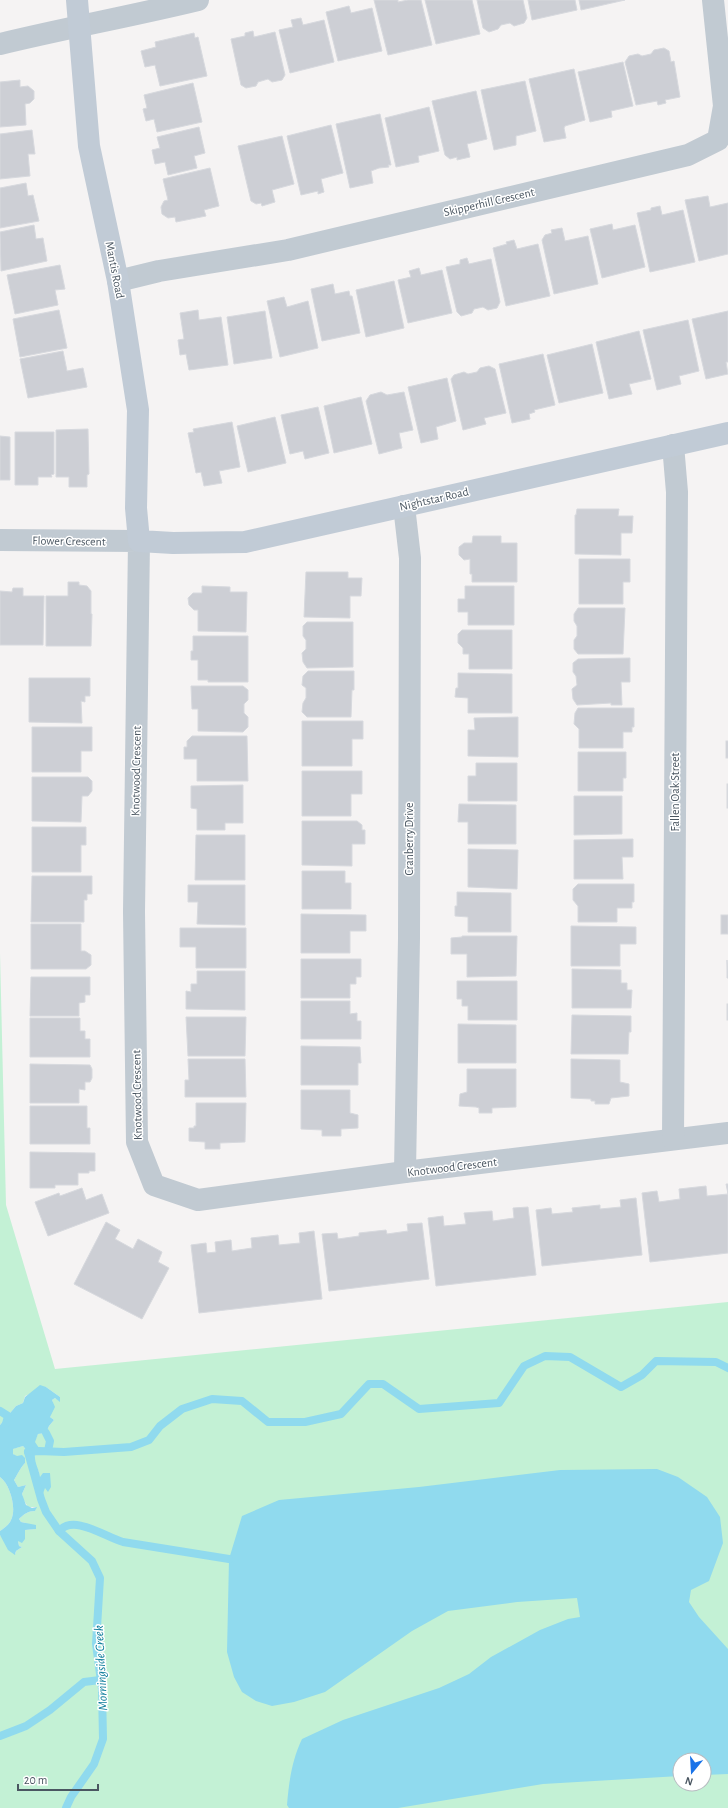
<svg xmlns="http://www.w3.org/2000/svg" width="728" height="1808" font-family="'Alegreya Sans',sans-serif">
<rect width="100%" height="100%" fill="#f5f3f3"/>
<g fill="#c3f1d5" fill-rule="evenodd">
<path d="M0 953 6 1205 55 1369 728 1302V1808H0V1535L16 1554V1551L22 1547 19 1546 18 1541 25 1530 35 1529 26 1523 21 1522 19 1519C24 1514 28 1511 35 1511L36 1507H28L23 1499 22 1494 26 1485 18 1487 14 1480C18 1474 20 1468 25 1463L13 1454 12 1449 23 1446 28 1452 41 1498 39 1472 34 1462 35 1453 39 1451 34 1442 38 1434 46 1433 49 1426 54 1420 50 1417 53 1403 52 1400 55 1398 60 1401V1397L46 1387 25 1396 23 1403 16 1406 0 1425ZM680 1760H704V1784H680Z"/>
<path d="M0 1477C10 1484 17 1509 11 1520 9 1525 4 1528 0 1531Z"/>
</g>
<g fill="#90daee">
<path d="M40 1385 46 1387 60 1397V1402L55 1398 52 1400 55 1407 50 1417 54 1420 49 1426 46 1433 38 1434 35 1442 41 1451 35 1453C34 1464 39 1468 40 1477L43 1473H50L51 1487 48 1492 45 1488 41 1499 28 1452 23 1446 13 1449V1454L17 1456 22 1455 25 1458V1463C20 1468 18 1474 14 1480L18 1487 26 1485 22 1494 26 1505 32 1508 37 1507 35 1511C28 1511 24 1514 19 1519L21 1522 36 1525V1529L25 1530V1539L22 1543 18 1541 19 1546 22 1547 16 1551 15 1555 8 1550 0 1535V1531C4 1528 9 1525 11 1520 17 1509 10 1484 0 1477V1425L16 1406 23 1403 25 1397Z"/>
<path d="M657 1469 678 1477 707 1497 720 1517 723 1543 709 1581 691 1590 689 1602 699 1617 728 1649V1774L704 1775V1760H680V1776L543 1784 398 1808H289L287 1805C289 1781 292 1760 302 1739L343 1720 439 1688 469 1674 491 1657 540 1630 568 1619 580 1617 577 1598 517 1602 448 1611 412 1631 325 1692 294 1702 272 1706 256 1701 242 1692 234 1677 227 1652 229 1559 242 1516 279 1500 419 1487 560 1470Z"/>
</g>
<g fill="none" stroke-linecap="round" stroke-linejoin="round">
<g stroke="#90daee" stroke-width="8">
<path d="M0 1411 8 1416 6 1424"/>
<path d="M46 1433 50 1441 48 1451"/>
<path d="M28 1452 39 1451 64 1452 131 1447 149 1440 160 1426 182 1409 212 1399 242 1401 268 1422H305L341 1414 369 1384H383L419 1409 499 1403 524 1366 545 1356 570 1357 621 1387 642 1375 656 1361 716 1362 728 1368"/>
<path d="M28 1452 41 1499 46 1512 59 1531 92 1561 100 1578 96 1644 102 1689 103 1739 94 1764 71 1797 66 1808"/>
<path d="M59 1531C74 1514 105 1537 123 1542L229 1559"/>
<path d="M0 1736 26 1726 50 1710 84 1682 100 1680"/>
</g>
</g>
<g fill="#cdcfd5" stroke="#d7d9de">
<path d="M374 0H398V2L408 0H421L432 45 388 55Z"/>
<path d="M425 0H472L480 34 436 44Z"/>
<path d="M477 0H523L527 18 524 23 514 26 510 23 501 25 498 29 489 32 483 28Z"/>
<path d="M528 0H575L577 10 532 20Z"/>
<path d="M579 0H625L581 10Z"/>
<path d="M349 6 351 13 372 8 382 51 338 61 326 12Z"/>
<path d="M301 18 303 25 324 20 334 62 290 73 279 30 293 27 291 20Z"/>
<path d="M253 31 254 37 275 32 285 75 282 80 272 82 268 79 258 82 256 86 246 88 241 85 231 39 245 36V33Z"/>
<path d="M194 33 195 38 198 37 207 76 160 86 155 65 145 67 141 51 156 47 155 42Z"/>
<path d="M664 48 669 51 671 62 674 61 680 97 665 100 666 103 658 105 657 101 636 105 625 62 629 56 638 54 642 56 651 54 654 50Z"/>
<path d="M623 62 633 106 611 111 612 117 590 122 578 72Z"/>
<path d="M574 69 585 120 565 126 564 128 566 138 544 142 529 79Z"/>
<path d="M20 80V87L28 86 34 91V99L30 103 25 104 26 125 0 127V82Z"/>
<path d="M525 81 536 131 516 136V145L494 150 481 90Z"/>
<path d="M193 83 202 122 157 132 154 119 146 121 143 109 147 108 144 95Z"/>
<path d="M476 91 487 139 467 144 470 157 457 160V157L450 159 445 155 432 101Z"/>
<path d="M429 107 439 151 418 156 419 162 396 167 385 118Z"/>
<path d="M380 114 391 165H388L389 167 379 168 371 171 373 183 350 188 336 124Z"/>
<path d="M331 125 343 173 321 179 324 192 318 194V191L301 195 287 136Z"/>
<path d="M199 127 205 153 194 156 197 168 168 175 165 162 155 164 152 150 160 148 157 137Z"/>
<path d="M32 130 35 154H28L30 176 0 179V134Z"/>
<path d="M282 136 294 184 272 190 275 202 262 206 261 203 256 204 251 201 238 146Z"/>
<path d="M210 168 219 206 204 210 206 216 176 222 175 217 168 218 162 214 161 207 164 201 168 200 163 179Z"/>
<path d="M26 183 28 196 33 195 39 221 0 228V188Z"/>
<path d="M708 196 710 207 728 203V254L699 261 685 200Z"/>
<path d="M660 206 662 215 683 210 695 262 650 272 637 213 651 210V208Z"/>
<path d="M612 224 613 230 635 225 645 267 602 278 590 229Z"/>
<path d="M34 225 36 239 43 238 47 261 1 271 0 232Z"/>
<path d="M562 228 565 241 588 236 598 284 554 294 542 240 545 235 552 233 551 230Z"/>
<path d="M514 240 517 249 538 244 550 296 506 306 493 248 507 244 506 242Z"/>
<path d="M467 258 469 264 491 259 500 302 497 308 488 310 483 307 474 309 472 313 461 316 457 312 446 267 460 264V260Z"/>
<path d="M60 265 65 289 55 290 58 305 15 314 7 275Z"/>
<path d="M419 268 421 275 442 270 452 313 408 323 398 280 411 277 409 271Z"/>
<path d="M394 281 404 328 366 337 356 290Z"/>
<path d="M333 284 335 294 349 291 350 296H352L360 333 322 341 311 289Z"/>
<path d="M284 297 287 307 308 301 318 348 280 357 267 301Z"/>
<path d="M59 310 67 348 20 357 13 319Z"/>
<path d="M198 310 199 320 221 317 228 365 189 370 186 354 180 355 178 340 184 339 180 313Z"/>
<path d="M265 311 272 358 234 364 227 317Z"/>
<path d="M728 311V362H726L728 374 706 379 692 319Z"/>
<path d="M688 320 699 371 679 376 681 384 657 390 643 330Z"/>
<path d="M639 331 651 379 629 384 632 394 609 399 596 342Z"/>
<path d="M592 344 603 393 559 403 547 355Z"/>
<path d="M63 351 67 371 83 368 87 387 28 398 20 359Z"/>
<path d="M543 354 555 405 534 410 535 412 529 414 530 419 512 423 499 364Z"/>
<path d="M489 366 495 369 506 413 484 418 486 424 463 430 451 379 454 375 464 372 468 374 477 372 480 368Z"/>
<path d="M447 378 456 421 436 427 438 439 421 443 408 387Z"/>
<path d="M381 392 387 395 404 392 413 430 399 433 402 448 379 454 366 401 370 395Z"/>
<path d="M361 397 372 444 334 453 324 406Z"/>
<path d="M318 407 329 453 305 459 303 451 290 454 281 415Z"/>
<path d="M275 417 286 463 248 472 237 426Z"/>
<path d="M232 422 240 467 219 471 222 483 204 486 201 472 196 473 188 433 194 432 193 429Z"/>
<path d="M88 429 89 474 87 475V487H69V477H56V430Z"/>
<path d="M15 432H54V474L51 475 52 477H38V485H15Z"/>
<path d="M0 436 10 437V480H0Z"/>
<path d="M577 509H619L618 516H633L632 533H621V555L575 554V515H576Z"/>
<path d="M473 536H501V543H517V582H472V574H470V559L464 560 459 555V547L464 543H472Z"/>
<path d="M579 559H630V582H623V604H579Z"/>
<path d="M306 572H348V578H362L361 596H350V618L304 617Z"/>
<path d="M68 582H79V585L87 586 91 591V614H92L91 646H46V596H68Z"/>
<path d="M202 586 230 587V592H247L246 632 198 631V610H194L189 605 188 598 193 593H202Z"/>
<path d="M465 586H514V625H468V612H458V599H465Z"/>
<path d="M13 588H23V596H44L43 645H0V591L12 592Z"/>
<path d="M578 608H625L623 654H578L574 649V640L577 636V626L574 621V614Z"/>
<path d="M307 622H353V667L307 668 303 662 302 653 306 649V640L303 636V626Z"/>
<path d="M462 630H512V669H469V654H463V648L458 643V634Z"/>
<path d="M193 636H248V682H208V680H198V660H191V651H193Z"/>
<path d="M630 658V682H621L622 705H611V703L577 705 573 699 572 689 577 685 576 676 573 672V663L578 659Z"/>
<path d="M308 671H354V690H352L351 717H307L302 712 303 703 306 698V688L302 685 303 676Z"/>
<path d="M458 673 512 674V713H468V698L455 697 456 688H458Z"/>
<path d="M29 678H90V696H85V702L81 701 82 723 29 722Z"/>
<path d="M191 686H243L248 690V700L244 704V713L248 717V727L243 732 198 731V709H192Z"/>
<path d="M578 708H634V727H632V732H623V748H579V729L574 724 575 713Z"/>
<path d="M518 717V757L468 756V730H475L474 718Z"/>
<path d="M302 721H363V739H352V766H302Z"/>
<path d="M32 727H92V751H81V772H32Z"/>
<path d="M192 736H247L248 781H197V759H184V747H187V741Z"/>
<rect x="726" y="741" width="2" height="17"/>
<path d="M578 752H626V778H623V791H578Z"/>
<path d="M476 763H517V801H468V776H476Z"/>
<path d="M302 771H362V794H351V816H302Z"/>
<path d="M32 777H88L92 781V791L88 796H82L81 822 32 821Z"/>
<rect x="727" y="784" width="1" height="24"/>
<path d="M243 785V823H225V830H197V809L191 808V786Z"/>
<path d="M574 796H622V834L574 835Z"/>
<path d="M459 804 516 805V844H468V822H458Z"/>
<path d="M302 821H357L362 825V830H365V844H352V866L302 865Z"/>
<path d="M32 827H86V845H81V872H32Z"/>
<path d="M196 835H245V880H195Z"/>
<path d="M633 839V857H622L623 879H574V840Z"/>
<path d="M468 849 518 850 517 889 468 887Z"/>
<path d="M302 871H345V883H351V909H302Z"/>
<path d="M32 876H92V894H87V900H84V922H31Z"/>
<path d="M578 884H634V902H632V908H617V922H578V906L573 900V889Z"/>
<path d="M188 885H245V925L197 924 198 902H188Z"/>
<path d="M457 892 511 893V932H468V917L455 916V906H457Z"/>
<path d="M301 914 366 915V931H350V953H301Z"/>
<rect x="721" y="915" width="7" height="19"/>
<path d="M31 924H81V951H85L91 955V965L86 969H31Z"/>
<path d="M571 926 636 927V944H620V966H571Z"/>
<path d="M180 928H246V968H196V947H180Z"/>
<path d="M462 936H517L516 976 467 977V954H451V938L462 937Z"/>
<path d="M301 959H361V977H356V984H350V998H301Z"/>
<path d="M727 960 728 978H727Z"/>
<path d="M572 969 621 970V983H627V990H632L631 1008H572Z"/>
<path d="M197 971H245V1010L186 1009V991L191 992V984H197Z"/>
<path d="M31 977H90V995H85V1002L79 1003V1016H30Z"/>
<path d="M457 981H517V1020H468V1006H462V999H457Z"/>
<path d="M301 1001H350V1014L357 1013V1021H361V1039H301Z"/>
<rect x="727" y="1004" width="1" height="16"/>
<path d="M572 1015 631 1016V1032H629L628 1054H571Z"/>
<path d="M186 1017H246L245 1056H188Z"/>
<path d="M30 1018H80V1031H85V1039H90V1057H30Z"/>
<path d="M458 1024 516 1025V1063H458Z"/>
<path d="M301 1046 360 1047 361 1063H358V1085H301Z"/>
<path d="M188 1059H245L246 1097H185V1080H189Z"/>
<path d="M571 1059 620 1060V1082L629 1084V1096L611 1098 609 1104H595V1101H591V1099L571 1098Z"/>
<path d="M30 1064 90 1065 92 1069V1078L90 1082H85V1090L79 1089V1103H30Z"/>
<path d="M467 1069H516V1107L492 1108V1113H479V1108L476 1107 459 1106 460 1094 467 1092Z"/>
<path d="M301 1090H350V1113L358 1115V1128L341 1129V1136H322V1130L301 1129Z"/>
<path d="M196 1103H246L245 1142 220 1143V1149H205V1142L189 1141V1128H194V1126H196Z"/>
<path d="M30 1106H87V1128H90V1144H30Z"/>
<path d="M30 1152 95 1153V1171H89V1173H78V1185H55V1188H30Z"/>
<path d="M726 1184H728V1253L650 1262 642 1193 657 1191 659 1202 680 1199 679 1189 706 1186 707 1196 728 1194Z"/>
<path d="M82 1188 86 1200 102 1194 109 1213 48 1236 35 1202 59 1193 60 1196Z"/>
<path d="M636 1198 642 1255 542 1266 536 1210 551 1208 552 1214 573 1212 572 1208 600 1205V1209L621 1207 620 1200Z"/>
<path d="M528 1207 536 1275 436 1286 428 1218 443 1216 444 1226 466 1224 464 1213 492 1211 493 1221 514 1218 513 1208Z"/>
<path d="M106 1222 120 1230 115 1239 133 1249 138 1239 162 1252 158 1262 169 1268 142 1319 74 1284Z"/>
<path d="M422 1223 429 1279 329 1291 322 1234 337 1233 338 1239 359 1236V1233L386 1230 387 1234 408 1231 407 1224Z"/>
<path d="M314 1231 322 1299 199 1313 191 1245 206 1243 207 1253 216 1252 215 1242 231 1240 232 1251 252 1248 251 1238 278 1235 279 1245 300 1243 299 1233Z"/>
</g>
<g fill="none" stroke-linecap="round" stroke-linejoin="round">
<g stroke="#c1cad2" stroke-width="22">
<path d="M0 44C66 28 132 16 198 0"/>
<path d="M118 281 159 271 288 250 688 155 718 140 724 106 713 0"/>
<path d="M404 506 410 558 409 938 405 1172"/>
<path d="M0 540 139 541 134 912 137 1142 154 1185 198 1200 405 1172 728 1133"/>
<path d="M673 1139 677 492 673 445"/>
</g>
<path stroke="#c1cbd6" stroke-width="22" d="M77 0 89 146 118 281 138 410 136 508 139 541 173 543 245 542 728 433"/>
</g>
<g text-anchor="middle" stroke-width="3" stroke-linejoin="round" paint-order="stroke">
<g font-size="12" fill="#4a5661" stroke="#fff">
<text transform="translate(489 202) rotate(-13)" y="4">Skipperhill Crescent</text>
<text transform="translate(115 270) rotate(79)" y="4">Mantis Road</text>
<text transform="translate(434 499) rotate(-13)" y="4">Nightstar Road</text>
<text transform="translate(69 541) rotate(1)" y="4">Flower Crescent</text>
<text transform="translate(136 771) rotate(-89)" y="4">Knotwood Crescent</text>
<text transform="translate(675 792) rotate(-90)" y="4">Fallen Oak Street</text>
<text transform="translate(409 839) rotate(-90)" y="4">Cranberry Drive</text>
<text transform="translate(137 1095) rotate(-91)" y="4">Knotwood Crescent</text>
<text transform="translate(452 1167) rotate(-7)" y="4">Knotwood Crescent</text>
</g>
<g font-size="13" font-style="italic" fill="#0c7c9b" stroke="#fff">
<text transform="translate(100 1668) rotate(-93)" y="5">Morningside Creek</text>
</g>
</g>
<g transform="translate(692 1772) rotate(198)"><circle r="19" fill="#ffffff" stroke="#b7bbc0"/>
<path d="M0-3L7 15L0 10L-7 15Z" fill="#1a73e8"/>
<text y="-6" font-size="11" font-weight="bold" text-anchor="middle" fill="#4a5661">N</text>
</g>
<path d="M18 1784v6h80v-6" fill="none" stroke="#4a5661" stroke-width="2"/>
<text x="24" y="1784" font-size="12" fill="#4a5661" stroke="#ffffff" stroke-width="3" paint-order="stroke">20 m</text>
</svg>
